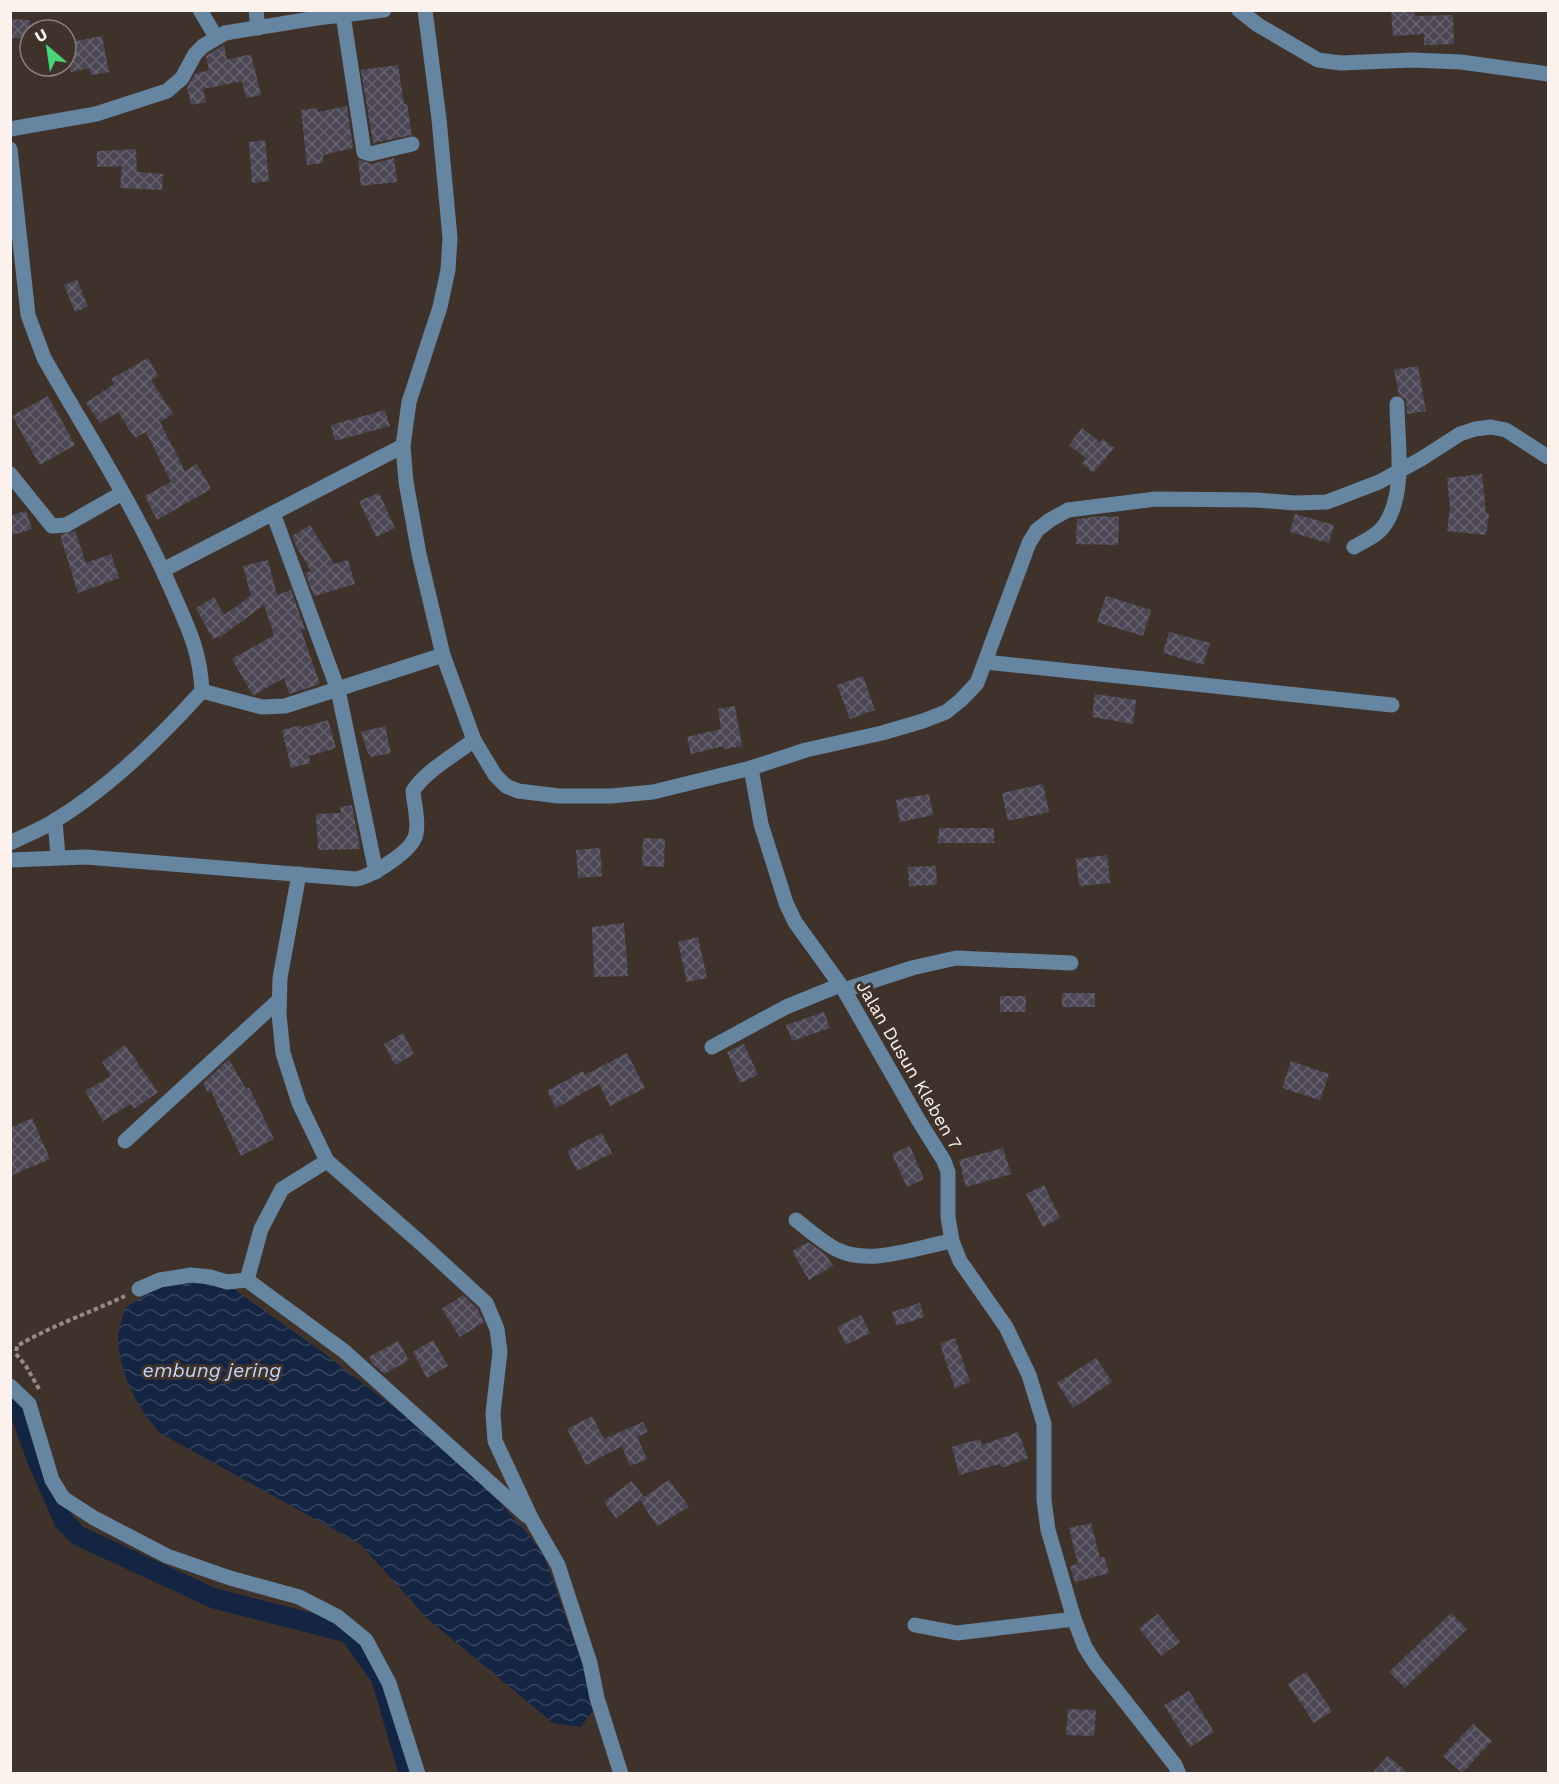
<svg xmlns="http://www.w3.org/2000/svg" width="1559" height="1784" font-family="'Work Sans',sans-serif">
<defs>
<pattern id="water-waves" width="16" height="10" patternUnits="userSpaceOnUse" patternTransform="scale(1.5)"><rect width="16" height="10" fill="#142443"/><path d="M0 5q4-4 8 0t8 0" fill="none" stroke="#37445e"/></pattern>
<pattern id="building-cross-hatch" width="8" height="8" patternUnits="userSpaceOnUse" patternTransform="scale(1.5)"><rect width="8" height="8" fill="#4c4754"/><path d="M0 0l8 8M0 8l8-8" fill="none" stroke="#67626d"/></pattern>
</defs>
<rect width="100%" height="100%" fill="#3f322b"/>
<path fill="url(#water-waves)" d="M188 1280 208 1282 235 1290 318 1349 421 1428 497 1499 527 1533 544 1556 590 1685 593 1710 581 1727 553 1723 428 1619 360 1544 160 1433C136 1406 121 1376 118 1340 118 1330 123 1318 125 1308L161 1285Z"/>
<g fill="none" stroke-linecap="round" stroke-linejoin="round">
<path stroke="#142443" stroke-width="20" d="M10 1400 18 1407 38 1462 64 1521 77 1535 213 1598 349 1633 381 1678 409 1774"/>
</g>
<g fill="url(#building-cross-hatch)">
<path d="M1391 10H1414L1415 16 1453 15 1454 44 1424 45V34L1393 36Z"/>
<path d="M10 19 30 20V39L10 38Z"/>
<path d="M102 36 109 72 91 75 89 68 71 72 66 53V43Z"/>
<path d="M224 45 227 60 251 54 261 95 246 98 242 81 203 89 206 102 191 105 187 87 195 74 209 70 206 56Z"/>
<path d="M398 65 404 104H407L412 135 373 143 361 70Z"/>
<path d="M347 106 353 148 323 155V163L307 165 301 110 318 108V112Z"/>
<path d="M265 140 269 181 252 183 249 142Z"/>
<path d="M136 149 137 172 163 174 162 190 120 188 122 166 97 167V151Z"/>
<path d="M394 158 397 182 361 186 358 159 372 164Z"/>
<path d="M77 280 88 307 75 312 64 285Z"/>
<path d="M148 358 158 376 151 380 173 414 160 422 185 471 197 464 211 489 157 520 145 496 171 482 146 432 135 438 118 412 100 423 86 403 114 384 111 379Z"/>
<path d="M1418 366 1426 411 1407 414 1406 399 1399 395 1394 370Z"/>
<path d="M48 396 75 445 40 465 12 416Z"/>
<path d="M385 410 390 426 335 441 331 425Z"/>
<path d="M1082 428 1100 442 1103 439 1114 448 1093 473 1082 463 1086 458 1069 445Z"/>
<path d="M1482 474 1486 513H1489L1486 535 1447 531 1450 508 1447 478Z"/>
<path d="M379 493 395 528 376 537 359 501Z"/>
<path d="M26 511 32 529 10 536V516Z"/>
<path d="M1295 514 1334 525 1329 543 1290 532Z"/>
<path d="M1099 516 1119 517 1118 545 1076 544 1077 519Z"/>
<path d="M310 525 334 564 348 560 355 584 314 596 305 573 311 571 296 546 292 536Z"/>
<path d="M75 531 86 563 111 554 119 578 78 593 60 535Z"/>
<path d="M268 560 277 595 291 590 305 629 301 630 320 684 289 694 284 678 254 695 252 694 232 659 274 635 264 605 219 638 218 636 213 639 196 608 214 597 224 615 251 596 243 566Z"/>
<path d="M1106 596 1151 610 1143 636 1097 622Z"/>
<path d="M1169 632 1210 643 1203 665 1163 653Z"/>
<path d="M863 676 875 710 850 719 837 685Z"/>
<path d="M1095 694 1136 700 1133 724 1092 717Z"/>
<path d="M735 706 742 746 724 749V746L691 754 687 737 721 729 718 709Z"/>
<path d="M328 720 336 748 309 756 310 763 291 768 282 730 301 725V728Z"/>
<path d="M385 726 391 753 372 757 368 753 361 732Z"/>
<path d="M1043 784 1049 812 1008 821 1002 793Z"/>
<path d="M929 794 933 815 900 822 896 800Z"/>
<path d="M352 805 360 849 318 850 316 814 341 813 340 807Z"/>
<path d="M939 828H994V843H938Z"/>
<path d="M643 838 665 839 664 867 642 866Z"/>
<path d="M600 848 602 876 578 878 576 850Z"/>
<path d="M1107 855 1110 883 1079 886 1076 859Z"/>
<path d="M936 866 937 885 909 886 908 867Z"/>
<path d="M624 923 628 976 594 977 592 927Z"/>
<path d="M698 937 707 978 687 982 678 942Z"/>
<rect x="1062" y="993" width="33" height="14"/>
<rect x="1000" y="996" width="26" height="16"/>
<path d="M824 1012 830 1028 792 1041 786 1025Z"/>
<path d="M403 1033 414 1054 395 1065 384 1044Z"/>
<path d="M744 1044 758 1075 740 1083 727 1052Z"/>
<path d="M125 1045 158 1092 134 1109 131 1104 103 1121 85 1091 111 1076 102 1062Z"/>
<path d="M627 1053 645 1088 610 1106 599 1084 556 1108 547 1091 583 1071 585 1075Z"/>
<path d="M229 1059 246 1089 249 1087 274 1139 241 1156 211 1091 208 1093 203 1083Z"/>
<path d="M1291 1061 1329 1074 1320 1100 1282 1088Z"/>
<path d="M32 1118 50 1159 10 1176V1128Z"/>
<path d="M602 1133 612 1153 577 1171 567 1151Z"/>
<path d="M910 1146 924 1179 907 1187 892 1154Z"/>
<path d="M1003 1148 1011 1174 966 1187 959 1160Z"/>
<path d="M1044 1185 1060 1218 1043 1227 1026 1194Z"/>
<path d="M808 1242 826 1255 833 1266 809 1280 792 1251Z"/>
<path d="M463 1295 477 1308 484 1322 460 1337 442 1309Z"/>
<path d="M920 1303 924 1317 897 1326 892 1312Z"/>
<path d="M861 1315 870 1333 846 1345 837 1327Z"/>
<path d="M955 1338 970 1382 955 1388 940 1344Z"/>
<path d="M433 1340 448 1366 427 1378 413 1352Z"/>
<path d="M398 1341 409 1360 384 1374 373 1364 369 1357Z"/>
<path d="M1096 1358 1112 1382 1073 1408 1057 1383Z"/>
<path d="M592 1416 604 1439 643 1422 648 1432 637 1437 647 1459 630 1466 622 1446 586 1465 567 1429Z"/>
<path d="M1018 1432 1028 1458 1002 1468 1000 1464 959 1475 952 1447 980 1439 982 1445Z"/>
<path d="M669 1480 689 1507 657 1526 640 1500Z"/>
<path d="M632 1481 644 1497 616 1518 604 1502Z"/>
<path d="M1091 1523 1100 1558 1104 1556 1109 1573 1075 1582 1070 1566 1078 1564 1069 1528Z"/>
<path d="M1451 1613 1467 1629 1405 1688 1389 1672Z"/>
<path d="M1158 1614 1180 1642 1161 1656 1139 1628Z"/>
<path d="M1306 1672 1332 1711 1314 1723 1288 1684Z"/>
<path d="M1189 1691 1214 1732 1190 1747 1164 1705Z"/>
<path d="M1068 1709 1096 1710 1094 1736 1066 1735Z"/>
<path d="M1473 1724 1492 1741 1462 1773 1443 1756Z"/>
<path d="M1388 1756 1408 1773H1372Z"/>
</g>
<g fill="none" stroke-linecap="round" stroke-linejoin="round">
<path stroke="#958a84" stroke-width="4" stroke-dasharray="4.5 3" stroke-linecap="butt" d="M39 1389 26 1366 16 1354 17 1346C51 1326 89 1313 125 1296"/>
<g stroke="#6685a1" stroke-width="15">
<path d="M200 10 216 37"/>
<path d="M256 10 258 28"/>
<path d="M425 10 439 119 450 238 448 270 440 307 409 402 403 446 406 482 419 554 443 655 474 740 495 775 506 786 518 791 559 796H611L653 792 751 768 806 750 882 733 923 721 946 712 961 700 977 683 1029 543 1037 530 1050 520 1068 510 1156 499 1256 500 1295 503 1327 502 1379 482 1421 459 1460 434 1475 429 1491 427 1506 430 1548 457"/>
<path d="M1239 10 1258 25 1318 60 1341 63 1412 60 1461 62 1548 74"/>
<path d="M343 15 364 152 370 154 412 144"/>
<path d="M10 129 96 114 167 91 182 78 195 54 203 46 225 33 317 18 384 10"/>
<path d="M10 149 28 315 44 358C88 435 137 510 172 591 188 628 200 650 202 691 159 739 111 786 56 820 42 829 26 835 10 843"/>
<path d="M10 474 52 526 66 525 122 493"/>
<path d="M273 513 338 690 376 872"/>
<path d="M1354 547C1364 541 1377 536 1384 526 1407 494 1397 440 1397 404"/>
<path d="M163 570 403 446"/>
<path d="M985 662 1392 705"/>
<path d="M202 691 262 707 285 706 443 655"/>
<path d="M751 768 761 824 786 903 795 922 844 990 919 1121 944 1161 948 1172V1217L952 1241 960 1261 1006 1327 1029 1375 1044 1424V1500L1048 1530 1074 1619 1085 1647 1095 1663 1175 1765 1179 1774"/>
<path d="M55 820 58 857"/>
<path d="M10 860 86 857 356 879C372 876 413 851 416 834 419 821 414 804 413 791 424 772 456 754 474 740"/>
<path d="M299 874 280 978 279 1014 283 1053 299 1103 327 1161 423 1245 486 1303 497 1329 500 1352 493 1413 495 1441 532 1520 558 1565 590 1663 597 1698 621 1774"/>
<path d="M844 990 912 968 956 958 1071 963"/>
<path d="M712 1047 786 1007 840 985"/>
<path d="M125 1141 279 1000"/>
<path d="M796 1220C809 1230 823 1243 838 1250 870 1266 918 1247 952 1241"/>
<path d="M247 1280 344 1351 527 1516"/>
<path d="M139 1289 160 1280 191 1275 210 1277 227 1282 247 1280 261 1229 282 1189 327 1161"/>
<path d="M10 1386 29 1404 52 1480 63 1498 94 1518 167 1556 230 1578 299 1597 338 1617 366 1640 389 1683 418 1774"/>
<path d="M915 1625 957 1633 1074 1619"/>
</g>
</g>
<g text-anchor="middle" stroke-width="6" stroke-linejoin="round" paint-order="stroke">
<g font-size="18" fill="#fbf2ed" stroke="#3f322b">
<text transform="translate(909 1065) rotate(60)" y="6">Jalan Dusun Kleben 7</text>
</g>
<g font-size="20" font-style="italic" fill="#c1d6fb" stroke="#3f322b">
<text x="212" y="1377">embung jering</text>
</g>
</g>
<rect width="1559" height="1784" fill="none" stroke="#fbf2ed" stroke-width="24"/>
<g transform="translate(48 48) rotate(331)"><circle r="28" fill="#3f322b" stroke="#8a7f79" stroke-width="1.5"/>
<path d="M0-4.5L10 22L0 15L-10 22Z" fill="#48d778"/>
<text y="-9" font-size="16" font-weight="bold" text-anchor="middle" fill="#fbf2ed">U</text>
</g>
</svg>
